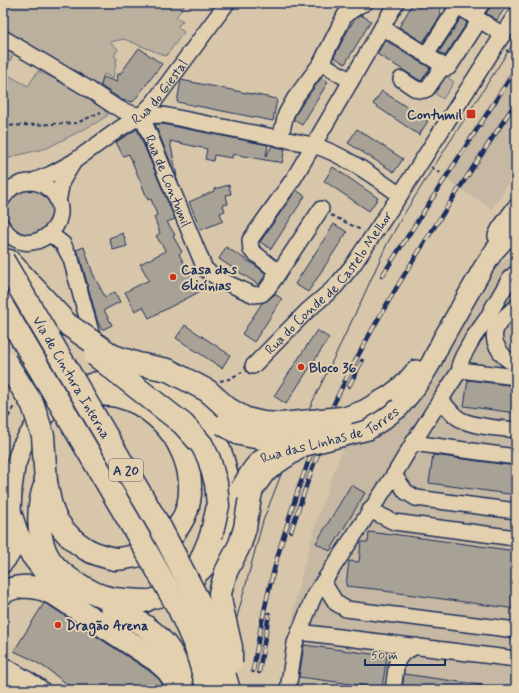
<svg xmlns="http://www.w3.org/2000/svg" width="519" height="693" font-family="Mynerve,sans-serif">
<rect width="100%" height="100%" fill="#d7c6a9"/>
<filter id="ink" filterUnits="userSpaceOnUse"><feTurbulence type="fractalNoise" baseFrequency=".025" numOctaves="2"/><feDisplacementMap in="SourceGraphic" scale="8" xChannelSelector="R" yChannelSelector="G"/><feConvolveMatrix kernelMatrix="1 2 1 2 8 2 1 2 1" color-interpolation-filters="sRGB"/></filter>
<g filter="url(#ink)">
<g fill="#c6b8a2">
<path d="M516 62V171L492 209 442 177Z"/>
<path d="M516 253V690H279L299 584 318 516 343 447 374 436 479 291 501 263Z"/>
</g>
<g fill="#bbb09e" stroke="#6b707e">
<path d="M3 3H186L176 17 183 21 177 27 184 32 166 56 124 39 110 42 118 49 114 56 117 58 113 79 104 74 99 90 3 34Z"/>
<path d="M3 46 14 53 4 73 28 86 38 71 68 85 101 106 108 115 96 123 47 148 15 156 3 161Z"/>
<path d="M443 74 454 82 443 99 431 91Z"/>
<path d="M31 189C50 193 51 200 54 217L39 235C35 235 28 237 23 235 6 228 0 206 16 194 21 191 26 190 31 189Z"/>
</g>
<g fill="#a8a196" stroke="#1b2f5e">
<path d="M413 3 421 7 423 3 431 8 432 3H442L440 13 442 14 423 42 399 27Z"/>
<path d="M491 3H508L497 20 486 13 490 8Z"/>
<path d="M361 15 371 21 345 64 334 57 346 34 354 20Z"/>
<path d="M461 18 467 23 445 56 439 52Z"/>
<path d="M385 40 430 68 421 81 377 54Z"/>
<path d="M139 48 162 64 133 102 122 100 101 86 103 77 117 82 118 74H120Z"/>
<path d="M321 78 328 82 302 125 294 120V117L303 103Z"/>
<path d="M181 80 277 99 273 121 177 102Z"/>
<path d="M382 91 428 121 419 135 373 104Z"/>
<path d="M155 124H162L268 145 266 156 272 146 285 149 282 163 276 161V162L233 154 232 158 214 155 213 161 205 159 207 149 170 141 177 176H176Z"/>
<path d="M137 129 175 219 167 222 175 235 173 236 182 252 179 254 199 292 149 318 143 307 135 311 125 292 149 280 140 264 166 251 156 236 160 233 154 217 157 215 151 199 148 200 129 154 123 156 116 142 134 131Z"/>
<path d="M357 129 403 159 394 172 348 143Z"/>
<path d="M333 167 378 198 369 211 324 181Z"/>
<path d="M229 185 231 194 226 195 228 204 223 205 225 211 220 213 223 221 201 230 189 202 214 191V189Z"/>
<path d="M296 190 305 196 271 249 260 242Z"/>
<path d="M334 224 347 232 308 292 295 284Z"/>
<path d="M123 233 127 246 113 250 109 238Z"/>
<path d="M84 247 93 274 105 297 115 292 120 302 104 310 112 325 102 330 98 323 80 257 76 250Z"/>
<path d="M226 247 256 266 265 273V275L259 285 219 259Z"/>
<path d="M275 294 282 299 254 342 242 334 262 303 268 300Z"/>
<path d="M185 325 230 355 222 368 176 338Z"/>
<path d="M317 330 329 338 286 404 274 396Z"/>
<path d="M468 380 516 386V413L464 406Z"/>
<path d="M433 455 516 466V495L429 483Z"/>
<path d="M351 485 365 493 330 551 316 543Z"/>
<path d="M369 532 392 535V534L516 551V609L384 591V590L346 586 349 561 359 562 361 542H368Z"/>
<path d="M44 603 50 606 148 670 159 679 166 690H75L47 669 31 659 14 651Z"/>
<path d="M304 645 387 656 382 688 299 677Z"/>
<path d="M404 674 482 685V690H402Z"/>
</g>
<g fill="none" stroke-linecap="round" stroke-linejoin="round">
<g stroke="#1b2f5e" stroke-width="18">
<g id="minor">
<path d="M458 6 503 35"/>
<path d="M473 16 482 3"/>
<path d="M382 27 447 68 449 67 479 21"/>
<path id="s1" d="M3 38 87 88 114 106 124 111 140 116 145 124 205 269 210 273 225 282 254 295 262 294 268 288 275 278 273 268 251 250 250 240 294 178 351 81 396 3"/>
<path d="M426 55 458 6 452 3"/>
<path d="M321 63 351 81"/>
<path d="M401 79C409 84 418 94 427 89L443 66"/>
<path d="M140 116 163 115 313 145C345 155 373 176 400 195"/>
<path d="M280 139 286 114 295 98 321 63 345 15 360 5 365 3"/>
<path id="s2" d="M31 182 51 174 73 162 119 129 140 116 153 103 227 3"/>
<path d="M3 198C9 188 19 182 31 182 39 182 47 187 52 192 80 222 28 266 3 227"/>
<path d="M58 202 62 181 73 163"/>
<path d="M50 234 63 244 71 259 91 332"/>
<path d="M275 278 321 209"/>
<path d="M516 307C503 318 487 330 498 348 503 357 507 360 516 364"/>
<path id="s3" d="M253 366 307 311 335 287 353 265 400 195 516 14"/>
<path d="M460 370 516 377"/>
<path d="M441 399C446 406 451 413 458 418 471 427 500 428 516 430"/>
<path d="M413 443 516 457"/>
<path d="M394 475 406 492 416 498 516 511"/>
<path d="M370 510 394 522 516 538"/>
<path d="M323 582 336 603 346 609 516 630"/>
<path d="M299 632 516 659"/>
<path d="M288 690 295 643 314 596 394 475 413 443 441 399 460 370V363L463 356 473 338 488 317 492 309 510 278 516 273"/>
<path d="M393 690 397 661 403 653 416 646"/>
</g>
</g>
<g stroke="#1b2f5e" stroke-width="22">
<g id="major">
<path d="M498 236 501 230 516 209"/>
<path d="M399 408 413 391 422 378 431 363 441 342 483 268 495 250 516 227"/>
<path d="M342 418 364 410 390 395 404 384 416 370"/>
<path d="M3 535 11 511"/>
<path d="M3 563C12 554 16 544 18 532"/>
<path d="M79 597 58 584 41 569 28 552 18 532 11 511 12 489 15 467 22 446 34 427 49 411 75 389 95 382 116 380 141 381 168 389 222 425"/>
<path d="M131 605 163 596 177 589 193 579 211 561 222 543 227 533 233 508 229 478 224 458 217 440 199 410"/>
<path d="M3 668 7 669 33 685 40 690"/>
</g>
</g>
<g stroke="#1b2f5e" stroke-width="25">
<g id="highway">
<path d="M9 261 67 324"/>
<path d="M46 482C49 495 50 511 58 522 65 534 75 542 86 549 95 554 105 557 115 559 120 559 125 558 130 557 165 553 192 520 190 485 190 467 183 451 174 436 162 419 142 402 121 397 104 392 85 395 67 396"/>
<path d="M44 488C37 509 37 541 50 560 58 572 70 580 83 587 89 590 95 594 102 596 115 601 131 600 145 601"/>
<path d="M193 579 211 536"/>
<path d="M3 593C13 586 29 585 41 589 46 590 51 593 56 595L156 660 168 671 182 690"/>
<path d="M111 606C133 618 156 630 170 651 176 660 179 671 182 681"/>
<path d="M7 687 11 690"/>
</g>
</g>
<g stroke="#1b2f5e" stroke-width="2" stroke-dasharray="4 3" stroke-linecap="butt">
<path d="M506 50 516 56"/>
<path d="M515 60 516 59"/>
<path d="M3 126 77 123 101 112"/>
<path d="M431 167 442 174"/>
<path d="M331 215 361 230"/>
<path d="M220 381 229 379 242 372"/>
<path d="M3 430 6 422 14 406"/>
</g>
<use href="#minor" stroke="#e3d0ae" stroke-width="15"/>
<use href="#major" stroke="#e3d0ae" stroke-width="19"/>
<use href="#highway" stroke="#e3d0ae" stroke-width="22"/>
<path stroke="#1b2f5e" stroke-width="1" d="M235 628 236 621 263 521 296 436 359 306 369 284 387 244 404 214 433 168 516 39"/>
<g stroke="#1b2f5e" stroke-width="4.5">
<g id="rail">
<path d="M382 276 516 69"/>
<path d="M349 386 362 361"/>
<path d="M291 531 312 469 322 444"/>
<path d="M253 671C261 620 272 571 288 522 293 504 299 486 306 468 310 455 317 443 322 430 373 313 447 208 516 102"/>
<path d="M259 672 269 614"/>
</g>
</g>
<use href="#rail" stroke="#e3d0ae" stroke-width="3" stroke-dasharray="9" stroke-linecap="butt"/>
<g stroke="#1b2f5e" stroke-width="22" stroke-linecap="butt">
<g id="major-bridge">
<path d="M222 425 238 435 252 438 264 440 286 437 320 426"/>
<path id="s4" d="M240 489C247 478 253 464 265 457 267 456 271 455 274 454L368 430 383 420 399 408"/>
</g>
</g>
<g stroke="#1b2f5e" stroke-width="25" stroke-linecap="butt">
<g id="highway-bridge">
<path id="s5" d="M3 260 160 527 198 600 210 627 229 690"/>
<path d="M3 307 138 536 179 609 195 645 208 690"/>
<path d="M67 324 113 356 138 364 168 370 187 380 208 391 227 408 246 419 263 423 281 424 342 418"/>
<path d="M95 355 183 424 202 445 209 459 216 483 218 506 211 536"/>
<path d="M5 361 33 405 43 436 46 482"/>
<path d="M231 663V647L221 604 220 593 226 572 240 544 245 528 250 497 252 489 264 472 277 462 298 448"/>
</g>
</g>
<use href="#major-bridge" stroke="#e3d0ae" stroke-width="19"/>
<use href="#highway-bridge" stroke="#e3d0ae" stroke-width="22"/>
</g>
</g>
<g fill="#c8321e" stroke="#e3d0ae" stroke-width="1.5">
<rect x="466" y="109" width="10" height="10" rx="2"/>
<circle cx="173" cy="277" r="4"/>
<circle cx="301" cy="367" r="4"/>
<circle cx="58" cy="625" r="4"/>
</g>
<g text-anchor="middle" stroke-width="4" stroke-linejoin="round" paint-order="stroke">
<rect fill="#e3d0ae" stroke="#575f76" stroke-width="1" x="109" y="459" width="34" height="22" rx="3"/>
<g font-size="13" font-weight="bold" fill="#1b2f5e">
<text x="126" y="475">A 20</text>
</g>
<g font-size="14" fill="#1b2f5e" stroke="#e3d0ae">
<text dy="5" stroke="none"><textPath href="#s2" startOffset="159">Rua do Giestal</textPath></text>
<text dy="5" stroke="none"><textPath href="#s1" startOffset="229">Rua de Contumil</textPath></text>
<text dy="5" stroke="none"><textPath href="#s3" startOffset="113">Rua do Conde de Castelo Melhor</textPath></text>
<text dy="5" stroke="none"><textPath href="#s5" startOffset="136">Via de Cintura Interna</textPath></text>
<text dy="5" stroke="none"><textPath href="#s4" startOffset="110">Rua das Linhas de Torres</textPath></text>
</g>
<g font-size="14" font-weight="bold" fill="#1b2f5e" stroke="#e3d0ae" text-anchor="start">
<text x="462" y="119" text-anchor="end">Contumil</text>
<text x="181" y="274">Casa das<tspan x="181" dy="16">Glicínias</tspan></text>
<text x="309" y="372">Bloco 36</text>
<text x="66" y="630">Dragão Arena</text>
</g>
</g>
<rect width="519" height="693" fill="none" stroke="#e3d0ae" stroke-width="16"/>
<rect x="8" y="8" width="503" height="677" fill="none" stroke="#1b2f5e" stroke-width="1.5" filter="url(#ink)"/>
<path d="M365 659v6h80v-6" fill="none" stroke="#1b2f5e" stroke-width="2"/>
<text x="371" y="659" font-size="12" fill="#1b2f5e" stroke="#e3d0ae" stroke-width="3" paint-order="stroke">50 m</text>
</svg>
